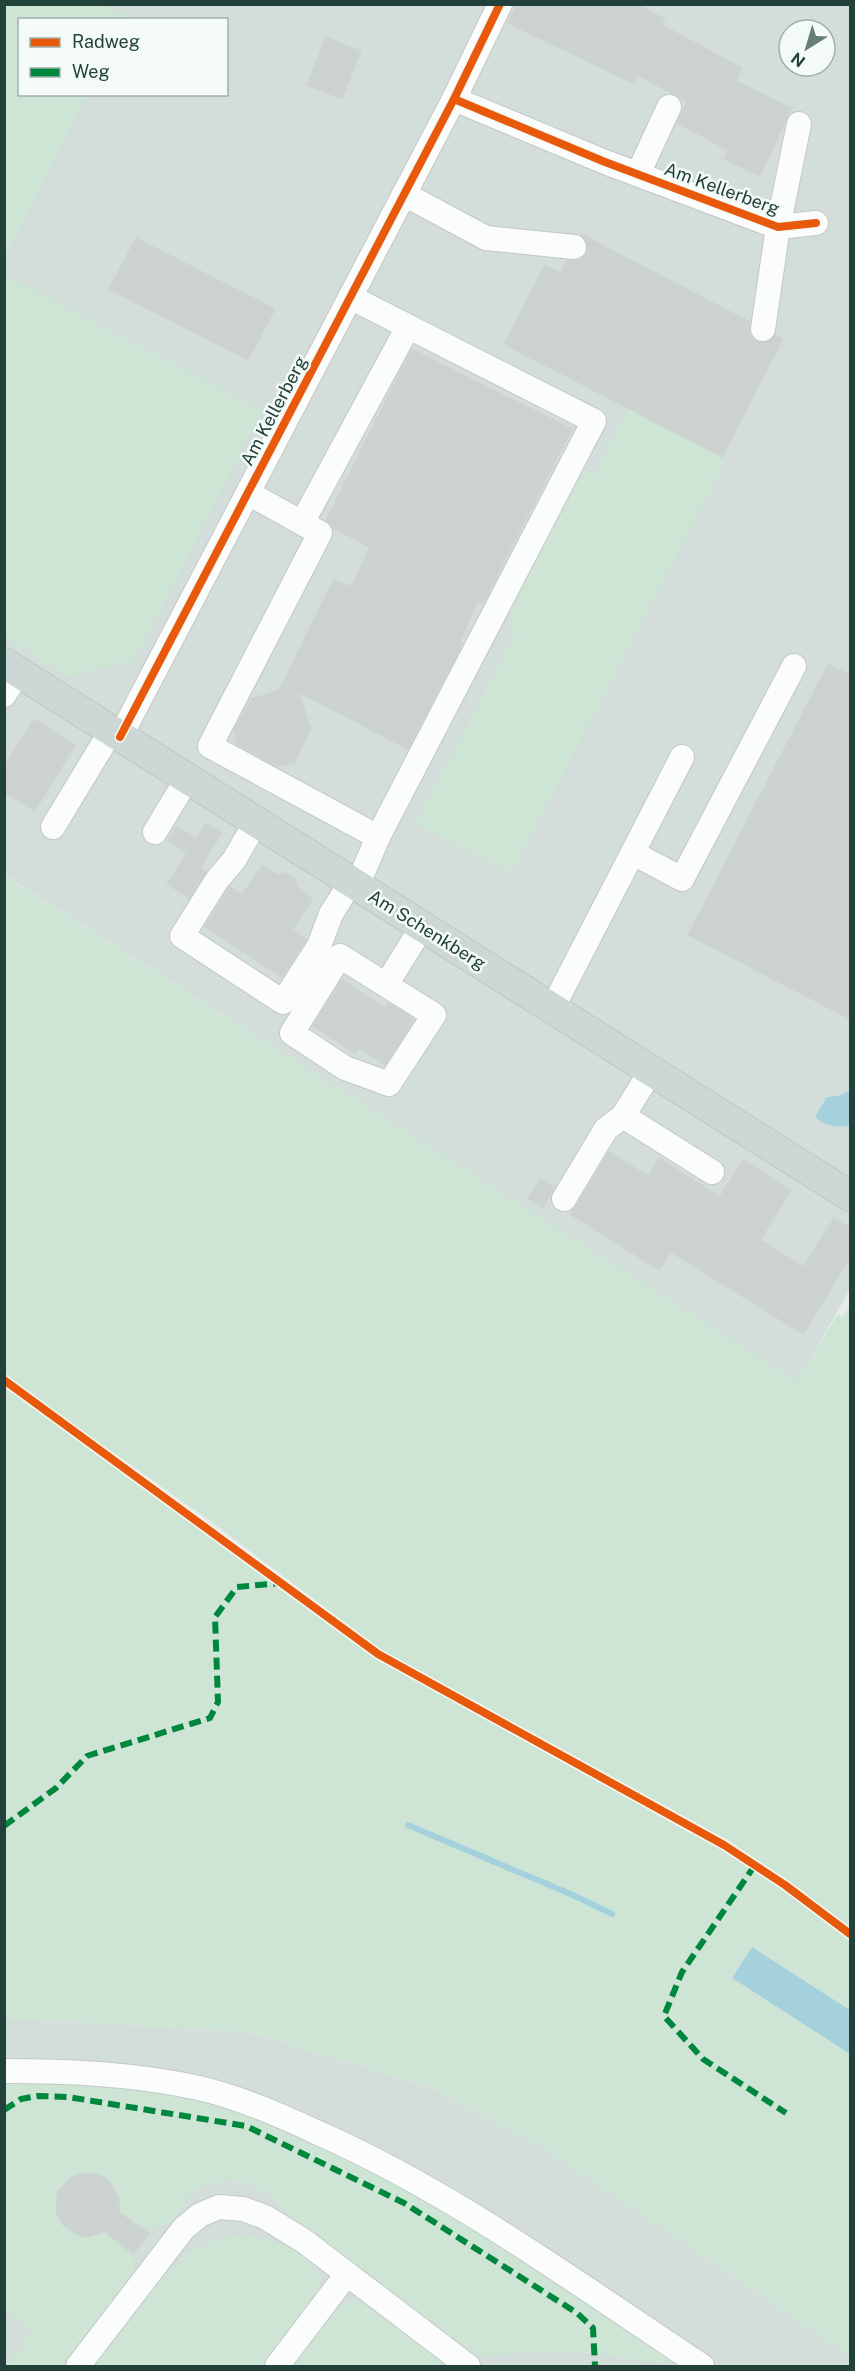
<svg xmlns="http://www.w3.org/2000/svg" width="855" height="2371" font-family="'Public Sans',sans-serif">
<rect width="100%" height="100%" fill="#e6ebe9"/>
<g fill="#d3ddd9" fill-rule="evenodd">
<path d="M4 5H850V1289L797 1382 5 875ZM20 20H226V94H20ZM789 30H825V66H789Z"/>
<path d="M5 2018 247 2032 426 2086 542 2147 850 2356V2366H5Z"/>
</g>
<g fill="#cee5d6">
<path d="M5 4 99 5 125 15 123 20H20V94L86 95 5 257Z"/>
<path d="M5 275 262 410 135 660 67 677 5 636Z"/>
<path d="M629 408 722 457 725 462 511 874 415 825 513 637 510 612 583 468 595 475Z"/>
<path d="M4 875 797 1381 837 1315 843 1317 850 1305V1927L788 1880 728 1840 380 1649 212 1522 5 1376Z"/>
<path d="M4 1387 376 1659 721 1850 781 1889 850 1941V2010L752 1947 732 1978 850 2054V2356L542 2147 426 2086 247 2032 5 2018Z"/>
<path d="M4 2076 127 2080 266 2116 422 2191 666 2349 663 2364C624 2357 586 2352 546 2352 521 2352 497 2356 472 2355L280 2209C276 2204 272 2198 267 2194 245 2174 203 2177 185 2200 179 2208 175 2217 172 2226L168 2223 154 2227 149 2234 119 2212C120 2199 118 2187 107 2179 99 2173 90 2172 80 2174 37 2182 55 2254 105 2232L133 2254 134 2275 64 2366H6L32 2332 5 2311Z"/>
<path d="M244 2235 265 2238 295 2248 307 2258 319 2277 320 2284 313 2299 262 2366H91L158 2278 163 2277C190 2247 204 2240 244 2235Z"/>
<path d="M355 2301 377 2310 453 2366H290L336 2308 345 2303Z"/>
</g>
<g fill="#a4d1dc">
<path d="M850 1091V1126C835 1127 827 1127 815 1117L827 1097 838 1096Z"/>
<path d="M752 1947 850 2010V2054L732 1978Z"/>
</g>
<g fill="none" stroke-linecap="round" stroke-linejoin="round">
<path stroke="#a4d1dc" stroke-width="6" d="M408 1825 575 1896 612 1914"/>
</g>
<g fill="#ccd2d0" stroke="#ced4d2" stroke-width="1.5">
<path d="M517 4H635L665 19 662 25 742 68 736 81 792 108 760 176 724 159 728 150 677 123 687 101 638 75 634 84 508 23Z"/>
<path d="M326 37 361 51 342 99 307 85Z"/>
<path d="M581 234 750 322V334L755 340 768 342 775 335 783 339 722 457 504 344 545 265 561 273 567 261 579 260 586 255 587 242Z"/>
<path d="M136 238 275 309 248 360 109 289Z"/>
<path d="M412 349 572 429 483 603 478 601 460 641 463 643 408 749 298 692 311 728 295 762 277 766 237 745 234 730 252 699 279 690 334 579 351 587 370 547 333 528 326 520Z"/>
<path d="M828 664 850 675V1019L688 935Z"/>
<path d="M34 719 75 745 35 811 4 792V767Z"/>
<path d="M206 823 222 833 200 868 206 872 189 898 167 884 187 853 168 841 177 826 196 839Z"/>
<path d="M262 865 278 875 287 873 295 878 298 888 313 898 293 929 306 940 282 977 205 927 230 887 242 895Z"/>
<path d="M342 980 385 1008 388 1003 414 1019 385 1065 358 1048 355 1053 313 1026Z"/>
<path d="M609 1152 648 1176 659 1158 720 1197 743 1160 791 1190 760 1240 803 1267 834 1218 850 1228V1258L803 1334 671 1252 659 1270 570 1214Z"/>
<path d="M541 1179 554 1188 543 1208 528 1198Z"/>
<path d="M84 2173 98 2174 110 2182 119 2199V2212L149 2234 133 2254 105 2232 87 2237 78 2235 62 2224 56 2212 58 2192 71 2177Z"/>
</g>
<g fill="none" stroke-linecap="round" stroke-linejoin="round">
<g stroke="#c3c8c6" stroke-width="26">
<g id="minor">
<path d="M454 99 605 162 778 227 816 223"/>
<path d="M638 174 669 107"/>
<path d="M404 194 486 238 574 247"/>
<path d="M350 297 594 421 378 837"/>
<path d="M763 329 778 227 799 124"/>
<path d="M248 493 320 533 210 746 378 837 357 886"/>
<path d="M302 523 408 327"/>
<path d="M4 695 19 672"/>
<path d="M120 737 454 99 500 4"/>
<path d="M256 822 234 860 217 880 182 936 283 1002 319 946 331 914 351 882"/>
<path d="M53 827 111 731"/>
<path d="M155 832 187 779"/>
<path d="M633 853 682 879 794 666"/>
<path d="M386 985 340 956 292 1033 345 1068 389 1084 434 1015 386 985 422 927"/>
<path d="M552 1009 682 757"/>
<path d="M651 1071 623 1116 712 1172"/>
<path d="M564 1199 606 1129 623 1116"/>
<path d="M4 2071C70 2071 134 2074 199 2088 238 2097 277 2114 314 2131 453 2192 576 2283 702 2366"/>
<path d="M78 2366 184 2228 200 2215 219 2207 243 2209 265 2217 304 2241 468 2366"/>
<path d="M277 2366 347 2274"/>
</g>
</g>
<g stroke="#bdc7c4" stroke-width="32">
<path id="major" d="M4 663 850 1196"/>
</g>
<use href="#minor" stroke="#fbfcfc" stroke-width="24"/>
<use href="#major" stroke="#cdd7d5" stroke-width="30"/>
<g stroke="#00873e" stroke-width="6" stroke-dasharray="12 6" stroke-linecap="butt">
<path d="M4 1826 56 1788 87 1756 210 1718 218 1702 215 1617 237 1587 280 1583"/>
<path d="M755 1865 682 1972 664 2016 703 2059 786 2113"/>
<path d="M4 2110 21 2099 38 2096 68 2097 246 2126 404 2203 577 2313 593 2328 595 2366"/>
</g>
<g stroke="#f4faf7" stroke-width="11">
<g id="cycleway">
<path d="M454 99 605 162 778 227 816 223"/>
<path d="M120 737 454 99 500 4"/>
<path d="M4 1380 378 1654 724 1845 785 1885 850 1934"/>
</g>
</g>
<use href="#cycleway" stroke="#e8590c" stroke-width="8"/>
</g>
<g text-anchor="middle" stroke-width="5" stroke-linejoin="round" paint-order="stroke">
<g font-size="18" fill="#21413a" stroke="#f4faf7">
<text transform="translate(722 189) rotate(20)" y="6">Am Kellerberg</text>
<text transform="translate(274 411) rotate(-62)" y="6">Am Kellerberg</text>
<text transform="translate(427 930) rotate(32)" y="6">Am Schenkberg</text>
</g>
</g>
<rect width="855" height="2371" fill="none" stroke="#21413a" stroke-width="12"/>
<rect x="18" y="18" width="210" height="78" fill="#f4faf7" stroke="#a0b0ab" stroke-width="1.5"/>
<rect x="30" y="38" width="30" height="9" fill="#e8590c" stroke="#a0b0ab" stroke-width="1.5"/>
<text x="72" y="48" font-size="18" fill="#21413a">Radweg</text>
<rect x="30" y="68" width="30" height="9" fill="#00873e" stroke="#a0b0ab" stroke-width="1.5"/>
<text x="72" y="78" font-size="18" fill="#21413a">Weg</text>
<g transform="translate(807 48) rotate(217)"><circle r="28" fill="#f4faf7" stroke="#a0b0ab" stroke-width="1.5"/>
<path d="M0-4.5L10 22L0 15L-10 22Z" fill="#667c77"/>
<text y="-9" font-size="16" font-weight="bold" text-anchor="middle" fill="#21413a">N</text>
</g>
</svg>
